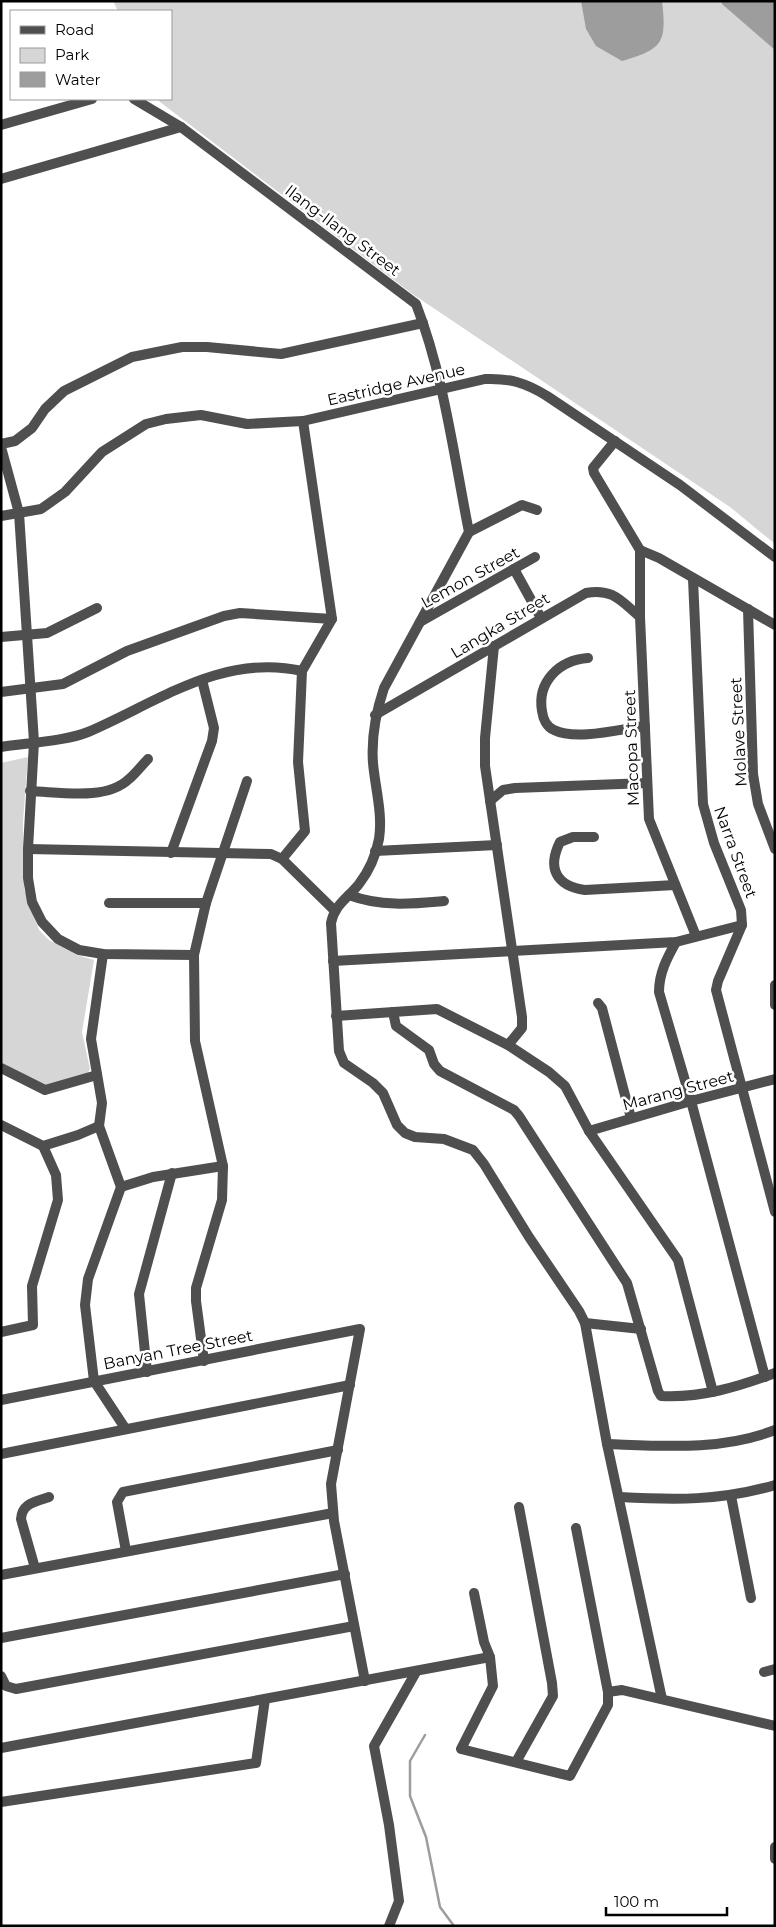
<svg xmlns="http://www.w3.org/2000/svg" width="776" height="1927" font-family="Montserrat,sans-serif">
<rect width="100%" height="100%" fill="#fff"/>
<g fill="#d6d6d6">
<path d="M113 1H775V544L730 507 411 293 160 102 158 99H171V11H118Z"/>
<path d="M28 757 23 821 24 889 39 930 49 940 77 955 94 960 82 1032 90 1069 87 1074 46 1087 1 1063V763Z"/>
</g>
<g fill="#9d9d9d">
<path d="M581 1H662C667 44 662 49 622 61L596 46 586 29Z"/>
<path d="M721 1H775V50L722 4Z"/>
</g>
<g fill="none" stroke-linecap="round" stroke-linejoin="round">
<path stroke="#9d9d9d" stroke-width="2.5" d="M425 1735 410 1761V1796L426 1837 440 1907 454 1926"/>
<g stroke="#4f4f4f" stroke-width="10">
<path d="M134 99 181 127 416 304C444 376 454 457 469 532L384 688C376 712 371 736 373 763 375 787 383 814 379 839 376 855 369 871 359 884 347 899 335 904 331 923L339 1051 344 1063 373 1083 383 1093 397 1125 405 1133 415 1137 444 1139 473 1150 484 1164 529 1237 579 1311 585 1323 607 1444 662 1699"/>
<path d="M1 125 92 99"/>
<path d="M1 179 181 127"/>
<path d="M615 441 593 468 594 473 640 550"/>
<path d="M1 444 15 441 32 428 45 409 64 391 132 357 182 347H207L281 354 423 323"/>
<path d="M1 447 19 513 34 742 28 849V878L32 902 42 922 58 939 79 950 103 954 194 955"/>
<path d="M469 532 522 505 537 510"/>
<path d="M640 550V617L649 819 696 936"/>
<path d="M640 550 659 558 775 625"/>
<path d="M514 569 541 618"/>
<path d="M693 579 703 804 714 843 741 910 742 925 718 981 716 990 775 1212"/>
<path d="M748 609 753 774 758 804 775 849"/>
<path d="M420 622 535 557"/>
<path d="M1 637 47 633 97 608"/>
<path d="M494 646 485 738V766L522 1017V1028L508 1045"/>
<path d="M588 658C559 660 537 682 542 711 543 719 547 727 554 730 576 741 621 729 645 726"/>
<path d="M1 692 63 684 127 651 224 616 240 613 332 619"/>
<path d="M375 715 586 593C613 588 621 601 640 617"/>
<path d="M1 747C26 743 66 741 88 732 158 702 222 653 302 671"/>
<path d="M30 791C60 792 106 801 129 779 136 773 142 765 148 759"/>
<path d="M490 801 503 790 515 788 647 783"/>
<path d="M594 837H573L560 842C547 868 556 886 585 890L675 885"/>
<path d="M28 849 271 854 282 859 334 910"/>
<path d="M375 851 497 845"/>
<path d="M171 853 212 741 214 728 202 680"/>
<path d="M282 859 305 831 298 762 302 671 332 619 303 421"/>
<path d="M349 895C381 907 411 904 444 901"/>
<path d="M109 903H206"/>
<path d="M676 942C667 958 659 973 659 992L691 1101 765 1377"/>
<path d="M103 954 91 1039 102 1103 99 1126 121 1187 88 1279 85 1305 94 1381 125 1428"/>
<path d="M333 961 676 942 742 925"/>
<path d="M775 985V1005"/>
<path d="M598 1003 602 1008 631 1118"/>
<path d="M393 1012 396 1026 429 1050 434 1064 440 1071 514 1110 519 1116 627 1283 658 1391 661 1396C701 1398 738 1387 775 1373"/>
<path d="M336 1016 437 1009 508 1045 549 1072 565 1086 589 1131 678 1260 713 1392"/>
<path d="M1 1068 45 1090 97 1075"/>
<path d="M1 1125 43 1146 78 1135 99 1126"/>
<path d="M589 1131 691 1101 775 1079"/>
<path d="M121 1187 153 1177 223 1166"/>
<path d="M585 1323 641 1329"/>
<path d="M1 1332 33 1325 32 1286 58 1200 56 1175 43 1146"/>
<path d="M204 1361 196 1301V1288L222 1200 223 1166 195 1041 194 955 206 903 247 781"/>
<path d="M147 1372 139 1294 172 1173"/>
<path d="M1 1400 360 1329 331 1484 334 1521 365 1681"/>
<path d="M607 1444C663 1446 721 1451 775 1430"/>
<path d="M1 1454 350 1385"/>
<path d="M731 1496 751 1598"/>
<path d="M619 1497C675 1500 720 1501 775 1485"/>
<path d="M576 1528 608 1692"/>
<path d="M126 1551 117 1502 123 1492 338 1450"/>
<path d="M35 1568 21 1519C22 1503 35 1502 49 1497"/>
<path d="M1 1575 333 1513"/>
<path d="M474 1593 484 1642 490 1657"/>
<path d="M1 1638 345 1574"/>
<path d="M764 1672 775 1669"/>
<path d="M1 1676 6 1686 16 1689 354 1626"/>
<path d="M516 1762 553 1696 552 1683 519 1507"/>
<path d="M1 1802 256 1763 265 1699"/>
<path d="M775 1847V1859"/>
<path d="M389 1926 399 1901 389 1825 374 1746 416 1672"/>
</g>
<g stroke="#4f4f4f" stroke-width="10">
<path d="M1 516 41 509 65 492 102 452 146 424 166 419 201 415 247 424 303 421 485 379C510 378 526 383 547 396L680 485 775 557"/>
<path d="M1 1748 490 1657 493 1686 461 1749 570 1776 608 1705V1692L622 1690 775 1726"/>
</g>
</g>
<g text-anchor="middle" stroke-width="5" stroke-linejoin="round" paint-order="stroke">
<g font-size="16" fill="#000" stroke="#fff">
<text transform="translate(343 230) rotate(37)" y="6">Ilang-Ilang Street</text>
<text transform="translate(396 384) rotate(-13)" y="6">Eastridge Avenue</text>
<text transform="translate(470 577) rotate(-29)" y="6">Lemon Street</text>
<text transform="translate(500 625) rotate(-31)" y="6">Langka Street</text>
<text transform="translate(738 732) rotate(-93)" y="6">Molave Street</text>
<text transform="translate(631 748) rotate(-92)" y="6">Macopa Street</text>
<text transform="translate(736 852) rotate(70)" y="6">Narra Street</text>
<text transform="translate(678 1090) rotate(-15)" y="6">Marang Street</text>
<text transform="translate(178 1349) rotate(-11)" y="6">Banyan Tree Street</text>
</g>
</g>
<rect width="776" height="1927" fill="none" stroke="#000000" stroke-width="5"/>
<rect x="10" y="10" width="162" height="90" fill="#ffffff" stroke="#999999"/>
<rect x="20" y="26" width="25" height="8" fill="#4f4f4f" stroke="#999999"/>
<text x="55" y="35" font-size="15" fill="#000000">Road</text>
<rect x="20" y="48" width="25" height="15" fill="#d6d6d6" stroke="#999999"/>
<text x="55" y="60" font-size="15" fill="#000000">Park</text>
<rect x="20" y="72" width="25" height="15" fill="#9d9d9d" stroke="#999999"/>
<text x="55" y="85" font-size="15" fill="#000000">Water</text>
<path d="M606 1907v8h121v-8" fill="none" stroke="#000000" stroke-width="2.5"/>
<text x="614" y="1907" font-size="15" fill="#000000" stroke="#ffffff" stroke-width="4" paint-order="stroke">100 m</text>
</svg>
